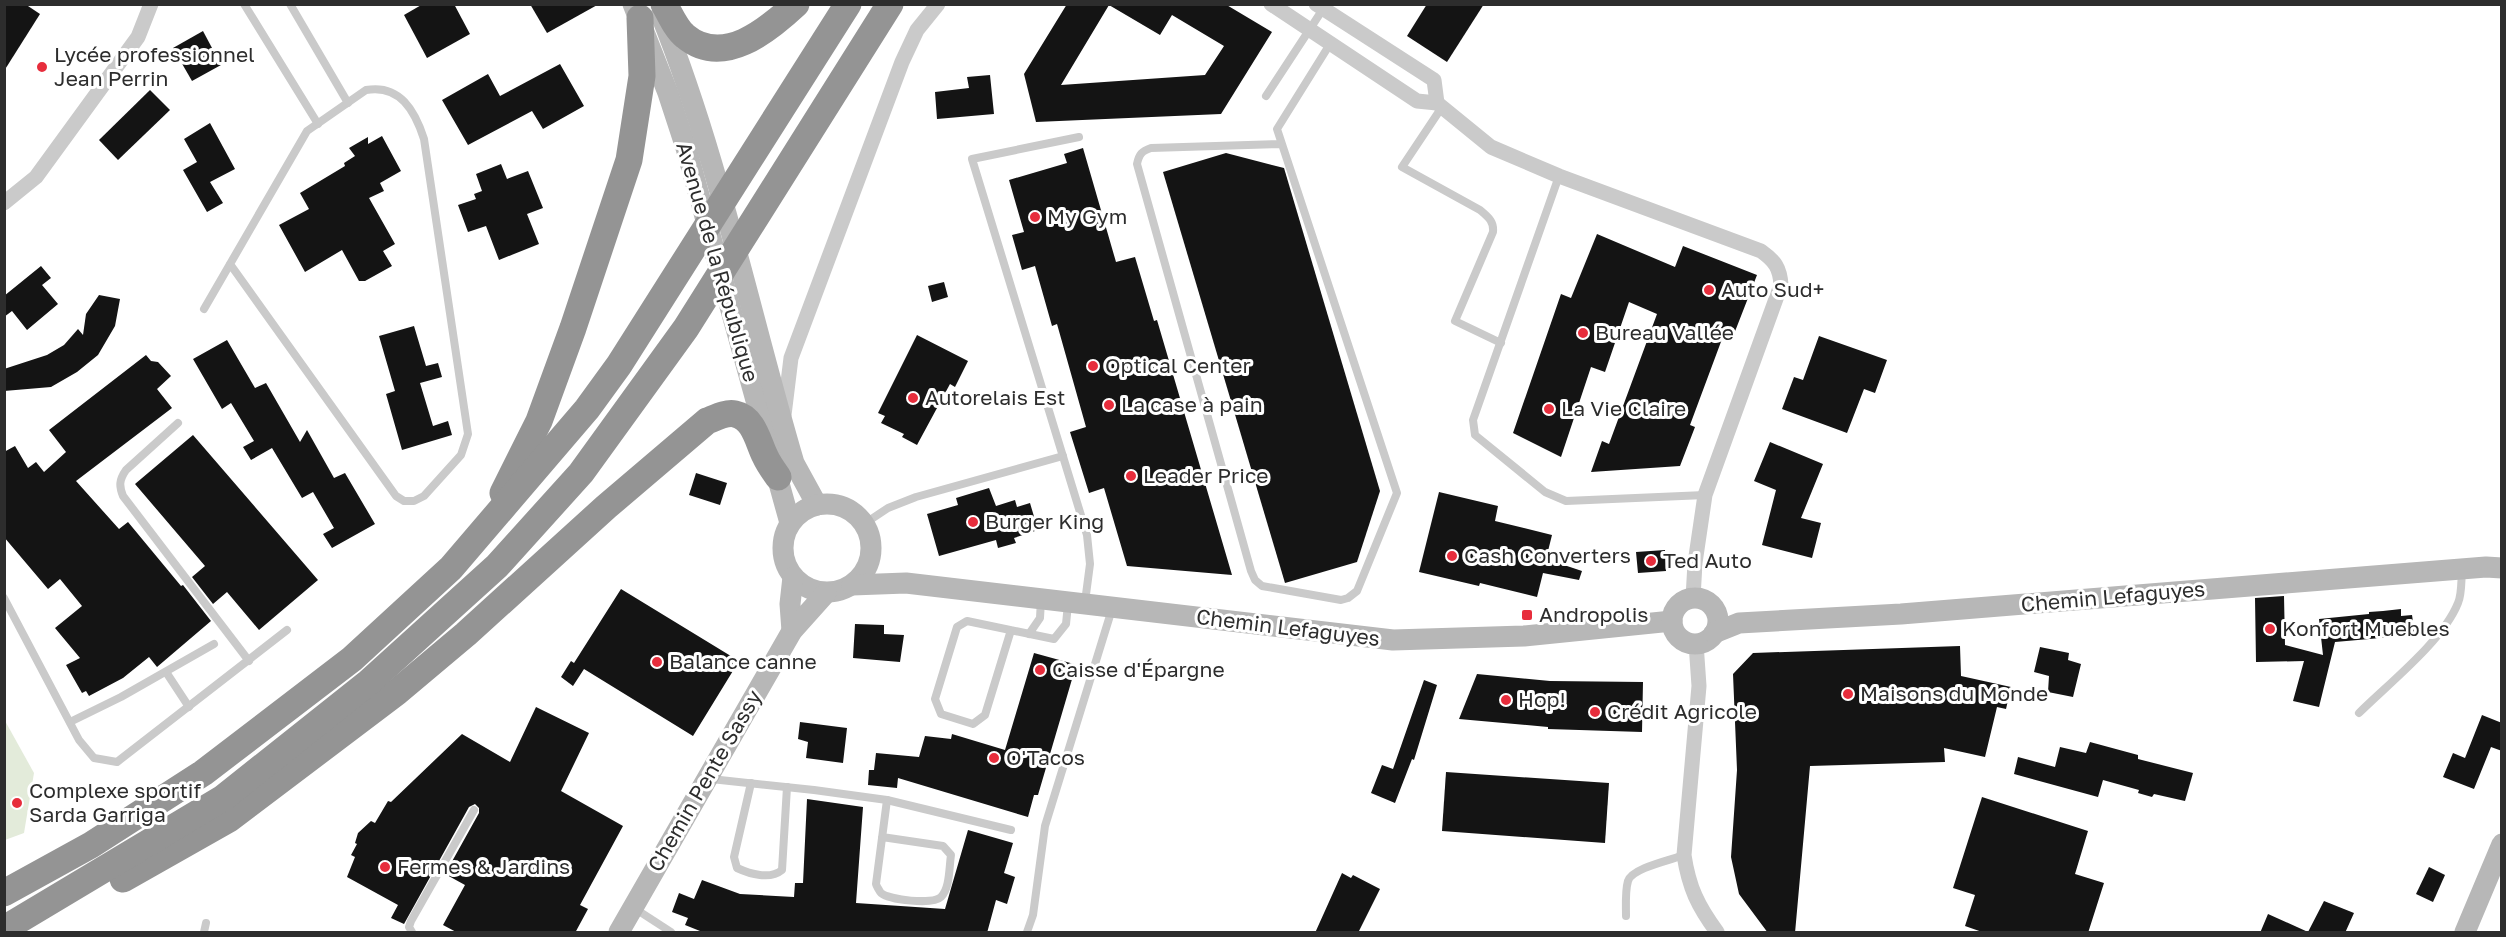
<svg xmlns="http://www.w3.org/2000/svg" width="2506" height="937" font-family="'Golos Text',sans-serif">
<rect width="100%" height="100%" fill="#fff"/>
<path fill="#e3ebda" d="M4 719 34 773 24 833 5 840Z"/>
<g fill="#141414" fill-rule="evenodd">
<path d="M4 4H25L40 14 4 71Z"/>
<path d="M423 4H454L470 34 427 58 404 15Z"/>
<path d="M530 4H599L547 33Z"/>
<path d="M1067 4H1225L1272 32 1221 114 1036 122 1024 74ZM1109 5 1160 35 1172 15 1224 46 1205 75 1061 85Z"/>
<path d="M1427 4H1484L1447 62 1407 36Z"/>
<path d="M203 31 221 65 192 81 173 48Z"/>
<path d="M560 64 584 106 543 129 532 111 468 145 442 100 488 74 500 96Z"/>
<path d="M990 75 994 114 937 119 935 92 969 88 967 77Z"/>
<path d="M150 90 170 110 118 160 99 140Z"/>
<path d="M210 123 235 169 210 182 223 203 207 212 183 170 197 162 184 139Z"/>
<path d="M382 136 401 171 380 183 384 191 369 198 395 244 383 251 392 266 365 281H359L342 250 305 272 279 225 309 209 300 193 345 166 344 163 355 156 349 148 368 137V144Z"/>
<path d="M1083 148 1116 262 1135 257 1154 321 1157 320 1232 575 1127 566 1104 488 1089 493 1070 432 1086 427 1057 324 1052 326 1035 266 1022 270 1012 235 1024 232 1009 180 1067 163 1064 154Z"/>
<path d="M1226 153 1284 168 1380 491 1357 562 1285 583 1163 172Z"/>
<path d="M501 164 507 179 528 171 543 208 527 214 539 244 499 260 486 226 468 232 458 205 476 199 474 194 482 191 476 174Z"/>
<path d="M1597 234 1675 267 1683 246 1757 275 1734 334 1725 331 1690 425 1695 427 1680 466 1591 472 1602 441 1609 444 1657 314 1629 302 1605 372 1591 367 1561 457 1513 433 1561 294 1571 298Z"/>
<path d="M41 266 51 278 42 285 58 304 27 330 12 311 4 317V296Z"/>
<path d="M944 282 948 297 932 302 928 286Z"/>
<path d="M99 295 120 299 115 326 98 355 77 372 51 387 4 391V369L47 355 64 345 78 329 83 335 86 314Z"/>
<path d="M414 326 426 366 438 363 442 377 420 383 433 426 448 421 452 435 402 450 386 394 395 391 379 336Z"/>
<path d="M917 335 968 361 955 387 950 384 917 445 902 437 904 434 881 423 885 416 878 413Z"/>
<path d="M1819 336 1887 360 1875 393 1864 389 1847 433 1782 409 1794 377 1803 380Z"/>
<path d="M227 340 255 388 266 383 300 442 307 430 334 478 345 473 375 524 332 548 323 534 334 528 313 492 302 498 272 448 251 460 243 447 254 441 231 403 222 409 193 359Z"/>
<path d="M146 355 151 361 158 362 171 376 157 389 172 408 76 481 119 529 128 522 181 586 183 585 211 621 157 667 149 657 123 678 89 696 86 691 82 693 66 665 80 658 55 628 82 606 60 579 48 589 4 537V452L15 446 28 468 36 462 44 472 66 452 49 430Z"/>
<path d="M193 435 318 580 259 630 227 592 213 604 192 577 205 566 135 484Z"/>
<path d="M1770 442 1823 464 1801 518 1821 523 1812 558 1762 545 1776 490 1754 481Z"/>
<path d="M696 473 727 483 720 505 689 495Z"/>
<path d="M989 488 996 506 1015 500 1017 507 1030 503 1038 530 1014 538 1016 543 998 548 996 540 939 556 927 514 958 505 956 498Z"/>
<path d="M1439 492 1498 506 1495 521 1552 535 1546 559 1582 571 1579 580 1543 573 1537 597 1480 583 1479 586 1419 572Z"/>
<path d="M1665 550 1666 571 1638 573 1636 552Z"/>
<path d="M621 589 739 661 693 736 584 669 573 686 561 677 571 661 574 663Z"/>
<path d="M2284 596 2285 645 2323 655 2319 619 2369 614V612L2383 611 2401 609V616L2412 615 2415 635 2335 642 2319 707 2293 701 2304 661 2256 662 2255 598Z"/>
<path d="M855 624 884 625V634L904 635 900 662 853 658Z"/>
<path d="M1960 646 1961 676 2011 687 2006 709 1997 707 1985 757 1944 748 1945 762 1810 766 1795 933H1768L1739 894 1731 857 1737 770 1733 674 1753 653Z"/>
<path d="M2040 647 2069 653 2068 660 2081 664 2073 697 2048 692 2049 676 2034 672Z"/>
<path d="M1034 653 1074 664 1073 668 1075 669 1038 795H1034L1028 817 898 778 897 788 868 785 869 770H874L876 753 919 757 925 736 951 739 952 734 1005 750Z"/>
<path d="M1477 674 1550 681 1643 682 1642 732 1548 729V727L1459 719Z"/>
<path d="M1424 680 1437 685 1414 760 1412 759 1395 803 1371 793 1382 765 1393 769Z"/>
<path d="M536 707 589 733 561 791 623 826 580 905 588 909 575 933H458L443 925 465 885 445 874 479 813V808L475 804 469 807 404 924 391 918 398 905 347 877 355 857 351 855 357 844 355 843 358 833 371 821 375 823 388 801 391 802 462 734 510 762Z"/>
<path d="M2482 715 2502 723V751L2491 747 2474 789 2443 777 2453 753 2465 758Z"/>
<path d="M800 722 847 728 843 763 806 758 808 742 798 739Z"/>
<path d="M2090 742 2138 755V759L2193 773 2185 801 2154 794 2152 797 2138 793 2139 790 2103 780 2098 797 2014 774 2018 757 2055 767 2060 747 2086 753Z"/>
<path d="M1446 772 1609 783 1605 843 1442 831Z"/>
<path d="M1982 797 2088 831 2075 874 2104 883 2088 933H1985L1965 926 1975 895 1953 888Z"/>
<path d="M807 799 863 807 856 903 945 909 968 830 1013 843 1004 873 1015 877 1007 904 996 900 987 933H705L685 925 688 918 672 912 679 893 694 899 702 880 740 894 794 897 795 883H803Z"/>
<path d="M2429 867 2445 875 2433 902 2416 894Z"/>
<path d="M1342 873 1351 878 1353 875 1380 889 1358 933H1315Z"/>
<path d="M2324 901 2354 913 2345 933H2260L2268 914 2308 932Z"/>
</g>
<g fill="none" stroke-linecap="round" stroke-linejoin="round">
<g stroke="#cacaca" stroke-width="8">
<path d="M244 4 318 124"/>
<path d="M290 4 348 103"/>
<path d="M1266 96 1323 9"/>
<path d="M1442 107 1402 167 1480 210C1488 217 1494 221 1493 232L1455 321 1501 343"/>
<path d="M1079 137 972 159 1087 535 1090 564 1085 602"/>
<path d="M1281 144 1151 148C1142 151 1139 154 1137 164L1251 571 1255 580 1262 586 1341 600 1348 598 1357 591 1397 493 1277 129 1330 44"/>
<path d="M1559 176 1473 420 1475 435 1545 492 1566 501 1705 495"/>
<path d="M204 309 307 131 366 90C400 84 415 111 424 139L468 434 461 455 424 496 414 501H404L396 496 230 264"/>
<path d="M178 423 126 470C119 480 119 486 123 496L249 661"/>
<path d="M864 524 888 508 916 497 1063 456"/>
<path d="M4 598 79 740 94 758 117 762 287 630"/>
<path d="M1011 630 985 715 973 724 941 714 935 699 957 627 967 621 1054 639 1066 624 1068 604"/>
<path d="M1029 634 1040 618 1041 600"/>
<path d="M166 672 189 707"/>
<path d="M2359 713C2388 684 2443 641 2458 603 2462 594 2461 581 2462 571"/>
<path d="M70 722 121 697 214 644"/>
<path d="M711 779 814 790 887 800 1011 830"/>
<path d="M751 783 734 857 737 868C750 874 770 880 782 870L787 787"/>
<path d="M882 837 943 846 951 855C949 868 950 888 941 897 933 905 889 900 881 893 880 892 876 885 876 884L887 800"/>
<path d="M634 908 671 932"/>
<path d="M1626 916C1626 905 1625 891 1628 881 1632 868 1671 860 1684 855"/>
<path d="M204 932 206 923"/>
<path d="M412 932 409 927 411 921 474 810"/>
<path d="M1027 932 1033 915 1045 826 1112 609"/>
</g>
<g stroke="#cacaca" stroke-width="15">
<path d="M1271 4 1417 101 1437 103 1491 147 1559 176 1761 251C1775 261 1780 268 1781 285L1705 495 1695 563 1693 598"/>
<path d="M1316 4 1434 80 1437 103"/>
<path d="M4 203 36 177 138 37 151 4"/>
<path d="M784 415 791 358 902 62 917 30 938 4"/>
<path d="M1696 643 1699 686 1684 855C1689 888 1698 906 1717 932"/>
</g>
<g stroke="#b7b7b7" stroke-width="21">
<path d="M633 4 668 93 686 148 790 523"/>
<path d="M661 15C719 160 750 314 794 463L817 505"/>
<circle cx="827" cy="548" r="44"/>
<path d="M852 585 906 583 1393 640 1524 636 1672 621"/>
<circle cx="1695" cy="621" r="23"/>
<path d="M792 631 790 604 793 577"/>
<path d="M1714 633 1739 623 1901 614 2486 567 2502 568"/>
<path d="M619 932 792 631 826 593"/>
<path d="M2465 932 2502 844"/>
</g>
<g stroke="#949494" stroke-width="27">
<path d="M664 4C670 14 676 29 685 36 723 68 768 30 796 4"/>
<path d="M503 493 539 421 573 328 629 160 642 76 640 18"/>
<path d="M123 879 229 819 397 692 466 634 606 507 707 421C715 418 726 412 735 414 754 418 758 442 765 456 768 463 773 470 778 477"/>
<path d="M4 893 91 845 203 773 352 659 451 568 587 409 619 365 848 4"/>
<path d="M4 929 223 798 369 682 497 566 581 473 686 328 890 4"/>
</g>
</g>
<g fill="#e72d3c" stroke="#fff" stroke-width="2">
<circle cx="42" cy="67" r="6"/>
<circle cx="1035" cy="217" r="6"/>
<circle cx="1709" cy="290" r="6"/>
<circle cx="1583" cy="333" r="6"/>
<circle cx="1093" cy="366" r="6"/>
<circle cx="913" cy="398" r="6"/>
<circle cx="1109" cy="405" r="6"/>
<circle cx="1549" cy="409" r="6"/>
<circle cx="1131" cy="476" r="6"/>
<circle cx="973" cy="522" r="6"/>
<circle cx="1452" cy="556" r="6"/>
<circle cx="1651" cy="561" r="6"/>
<rect x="1521" y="609" width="12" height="12" rx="3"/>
<circle cx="2270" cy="629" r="6"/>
<circle cx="657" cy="662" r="6"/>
<circle cx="1040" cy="670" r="6"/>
<circle cx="1848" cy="694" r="6"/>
<circle cx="1506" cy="700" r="6"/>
<circle cx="1595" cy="712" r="6"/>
<circle cx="994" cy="758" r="6"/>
<circle cx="17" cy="803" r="6"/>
<circle cx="385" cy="867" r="6"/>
</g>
<g text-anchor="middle" stroke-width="6" stroke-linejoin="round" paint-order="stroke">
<g font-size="21" fill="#2d2d2d" stroke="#fff" text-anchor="start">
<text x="54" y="62">Lycée professionnel<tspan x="54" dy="24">Jean Perrin</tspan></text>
<text x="1047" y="224">My Gym</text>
<text x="1721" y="297">Auto Sud+</text>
<text x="1595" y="340">Bureau Vallée</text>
<text x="1105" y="373">Optical Center</text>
<text x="925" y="405">Autorelais Est</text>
<text x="1121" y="412">La case à pain</text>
<text x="1561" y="416">La Vie Claire</text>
<text x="1143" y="483">Leader Price</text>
<text x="985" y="529">Burger King</text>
<text x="1464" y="563">Cash Converters</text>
<text x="1663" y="568">Ted Auto</text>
<text x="1539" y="622">Andropolis</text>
<text x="2282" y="636">Konfort Muebles</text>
<text x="669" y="669">Balance canne</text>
<text x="1052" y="677">Caisse d'Épargne</text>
<text x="1860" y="701">Maisons du Monde</text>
<text x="1518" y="707">Hop!</text>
<text x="1607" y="719">Crédit Agricole</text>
<text x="1006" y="765">O'Tacos</text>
<text x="29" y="798">Complexe sportif<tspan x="29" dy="24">Sarda Garriga</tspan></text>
<text x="397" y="874">Fermes &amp; Jardins</text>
</g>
<g font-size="21" fill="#2d2d2d" stroke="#fff">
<text transform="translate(717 262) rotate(74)" y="7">Avenue de la République</text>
<text transform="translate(2113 597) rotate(-5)" y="7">Chemin Lefaguyes</text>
<text transform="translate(1288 628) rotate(7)" y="7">Chemin Lefaguyes</text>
<text transform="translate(705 781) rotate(-60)" y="7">Chemin Pente Sassy</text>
</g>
</g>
<rect width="2506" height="937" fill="none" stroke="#2d2d2d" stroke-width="12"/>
</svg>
